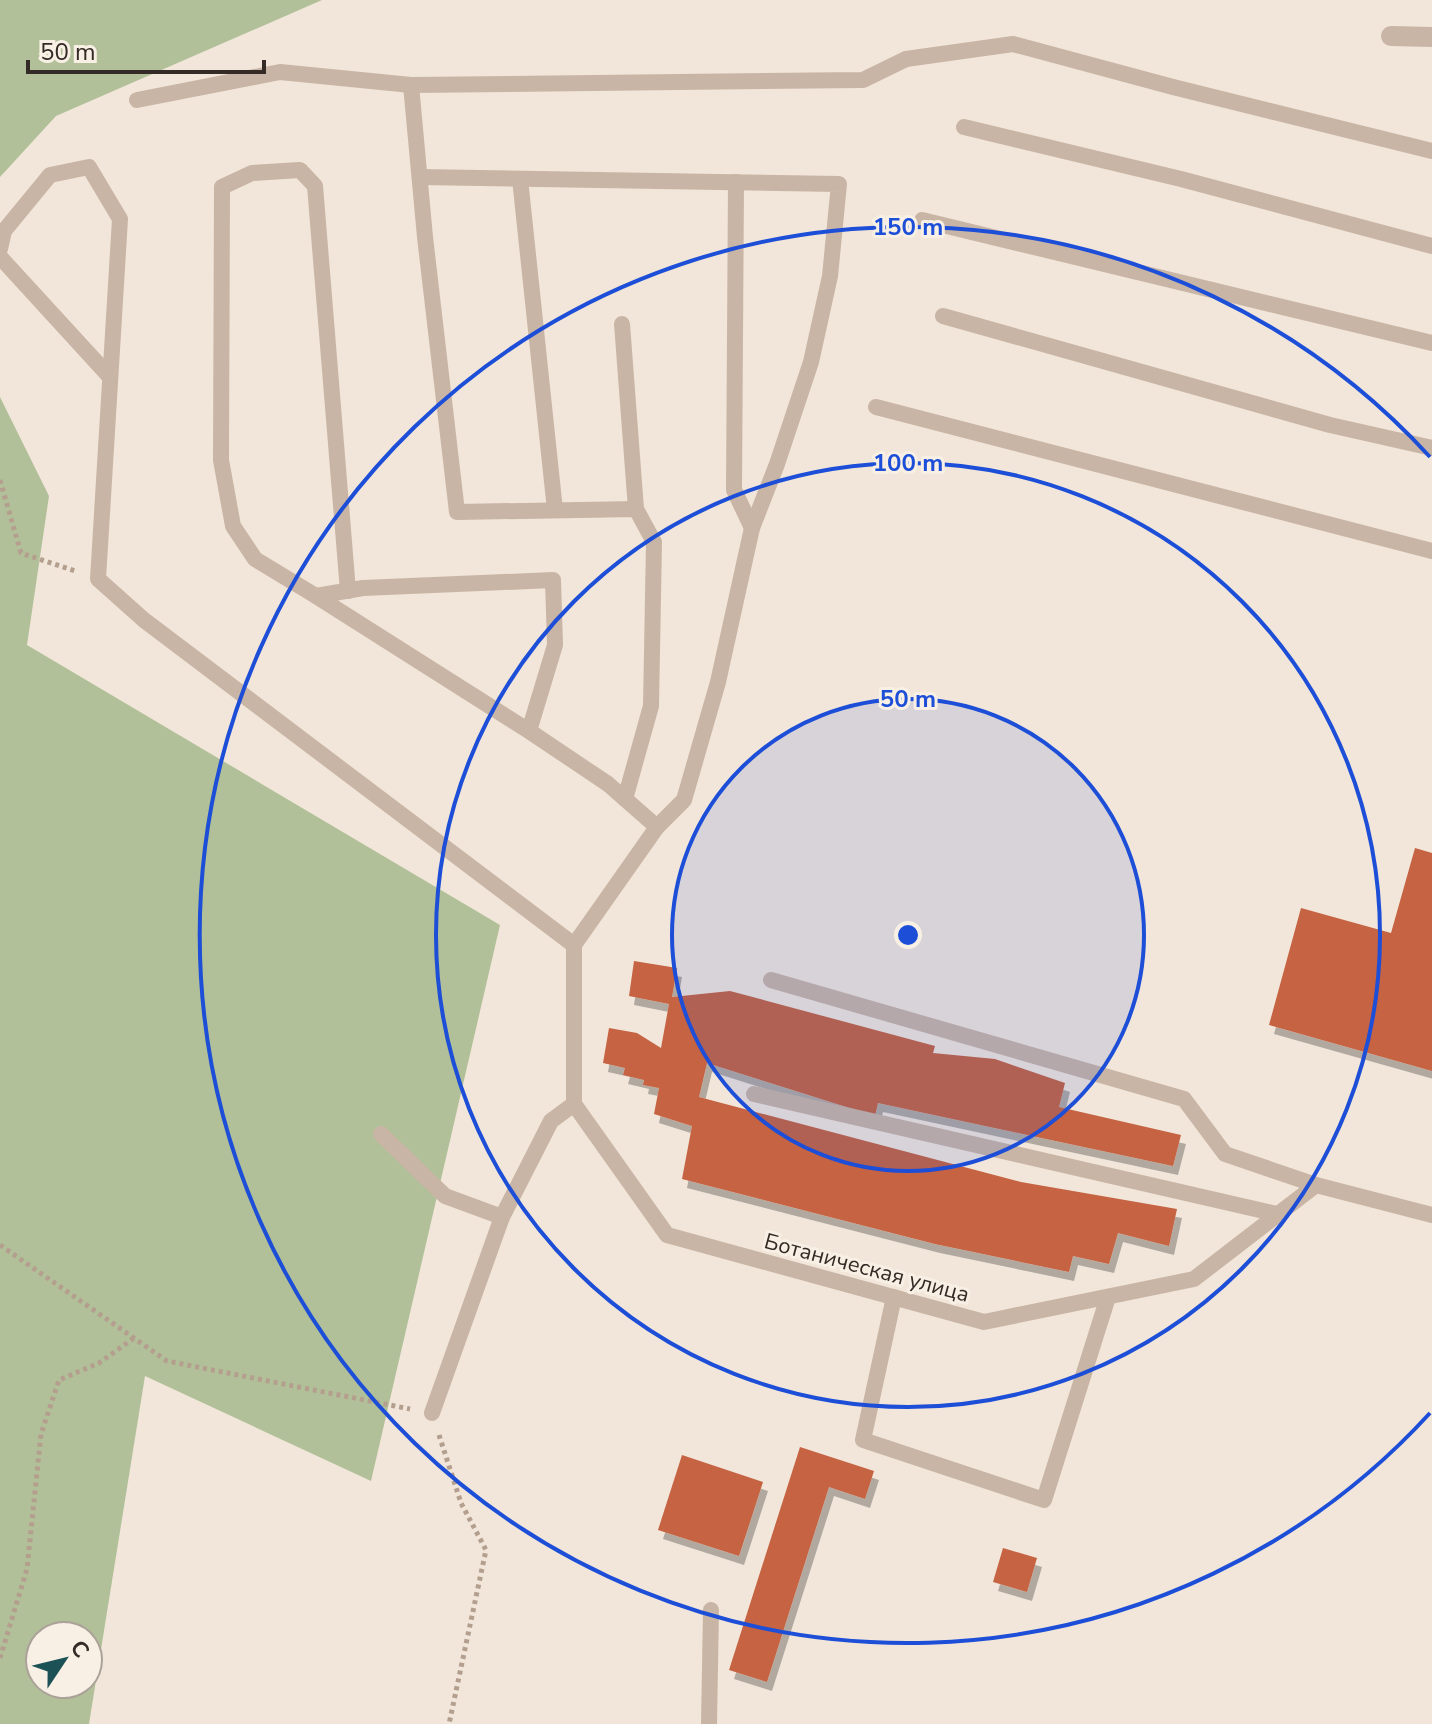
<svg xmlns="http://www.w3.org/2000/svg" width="1432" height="1724" font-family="'Nunito Sans',sans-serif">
<defs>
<filter id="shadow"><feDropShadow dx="5" dy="9" stdDeviation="0" flood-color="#0004"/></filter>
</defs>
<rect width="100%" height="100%" fill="#f1e6d9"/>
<g fill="#b2c099" fill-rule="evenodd">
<path d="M0 0H322L56 116 0 177Z"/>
<path d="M0 397 49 496 27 645 500 925 371 1481 145 1376 89 1724H0ZM40 1636H88V1684H40Z"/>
</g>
<g fill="#c56342" filter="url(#shadow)">
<path d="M1415 848 1432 853V1071L1269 1025 1301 908 1391 933Z"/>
<path d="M634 961 677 968 672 997 730 991 935 1046 933 1053 995 1059 1065 1083 1059 1107 1181 1135 1173 1166 878 1103 875 1116 707 1063 699 1097 1021 1182 1177 1209 1169 1246 1118 1233 1109 1264 1073 1256 1069 1272 935 1244 682 1179 692 1126 654 1114 659 1088 643 1085 644 1080 623 1075 625 1068 603 1063 609 1028 637 1033 661 1048 669 1004 629 996Z"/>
<path d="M800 1447 874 1471 865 1499 829 1487 767 1682 729 1670Z"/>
<path d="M682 1455 763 1482 739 1556 658 1530Z"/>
<path d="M1003 1548 1037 1558 1027 1592 993 1582Z"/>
</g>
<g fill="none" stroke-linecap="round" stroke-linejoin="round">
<g stroke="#b49f8f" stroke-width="5" stroke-dasharray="4 4" stroke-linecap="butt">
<path d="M0 480 21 553 75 571"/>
<path d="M0 1245 167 1361 410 1409"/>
<path d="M439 1435 461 1503 486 1550 449 1724"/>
<path d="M0 1658 27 1569 41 1434 59 1380 99 1363 134 1338"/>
</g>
<g stroke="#c9b5a5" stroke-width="16">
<path d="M411 85 425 237 457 512 636 509 654 542 651 706 625 799"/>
<path d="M137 100 280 72 411 85 863 80 906 59 1013 44 1173 87 1432 151"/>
<path d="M964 127 1181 179 1432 246"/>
<path d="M420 177 839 184 830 276 811 362 777 464 752 528 718 682 684 800 657 827"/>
<path d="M520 179 555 510"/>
<path d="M736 182 734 490 752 528"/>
<path d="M922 220 1432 343"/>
<path d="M0 249 4 231 50 175 89 167 120 219 98 579 144 620 574 945"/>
<path d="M0 257 110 377"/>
<path d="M943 316 1330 425 1432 448"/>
<path d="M622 324 636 509"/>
<path d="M876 407 1432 551"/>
<path d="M316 596 255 559 233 526 221 460 222 187 252 173 300 170 315 186 348 591"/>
<path d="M529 731 316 596 363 588 553 580 555 645 529 731 608 784 657 827 574 945"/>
<path d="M574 945V1104L667 1235 984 1322 1194 1279 1316 1185 1432 1215"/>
<path d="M771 980 1184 1099 1225 1154 1316 1185"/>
<path d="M754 1094 1277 1214"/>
<path d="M381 1134 445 1196 502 1217 551 1121 574 1104"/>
<path d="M894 1297 863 1440 1044 1500 1108 1297"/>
<path d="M432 1413 502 1217"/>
<path d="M709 1724 711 1610"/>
</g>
<path stroke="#c9b5a5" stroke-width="20" d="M1391 36 1432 37"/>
</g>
<circle cx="908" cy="935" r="236" fill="#1d4ed8" fill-opacity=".12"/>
<g fill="none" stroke="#1d4ed8" stroke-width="4">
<circle cx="908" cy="935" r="236"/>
<circle cx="908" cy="935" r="472"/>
<path d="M1430 1413A708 708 0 1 1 1430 457"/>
</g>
<g text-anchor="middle" stroke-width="6" stroke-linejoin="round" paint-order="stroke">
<g font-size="22" fill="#342b26" stroke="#f9f0e5">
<text transform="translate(867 1267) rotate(15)" y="8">Ботаническая улица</text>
</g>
</g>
<circle cx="908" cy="935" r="12" fill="#1d4ed8" stroke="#f9f0e5" stroke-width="4"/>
<g font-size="24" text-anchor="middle" font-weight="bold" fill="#1d4ed8" stroke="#f9f0e5" stroke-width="6" stroke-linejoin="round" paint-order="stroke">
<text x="908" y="235">150 m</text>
<text x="908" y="471">100 m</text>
<text x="908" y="707">50 m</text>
</g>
<g transform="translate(64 1660) rotate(55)"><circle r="38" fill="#f9f0e5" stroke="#aaa199" stroke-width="2"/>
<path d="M0-6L14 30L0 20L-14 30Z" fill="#1c5155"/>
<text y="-12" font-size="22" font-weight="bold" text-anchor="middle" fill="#342b26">С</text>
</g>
<path d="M28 60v12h236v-12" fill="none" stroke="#342b26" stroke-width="4"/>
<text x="40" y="60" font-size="24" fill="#342b26" stroke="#f9f0e5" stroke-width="6" paint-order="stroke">50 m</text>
</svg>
